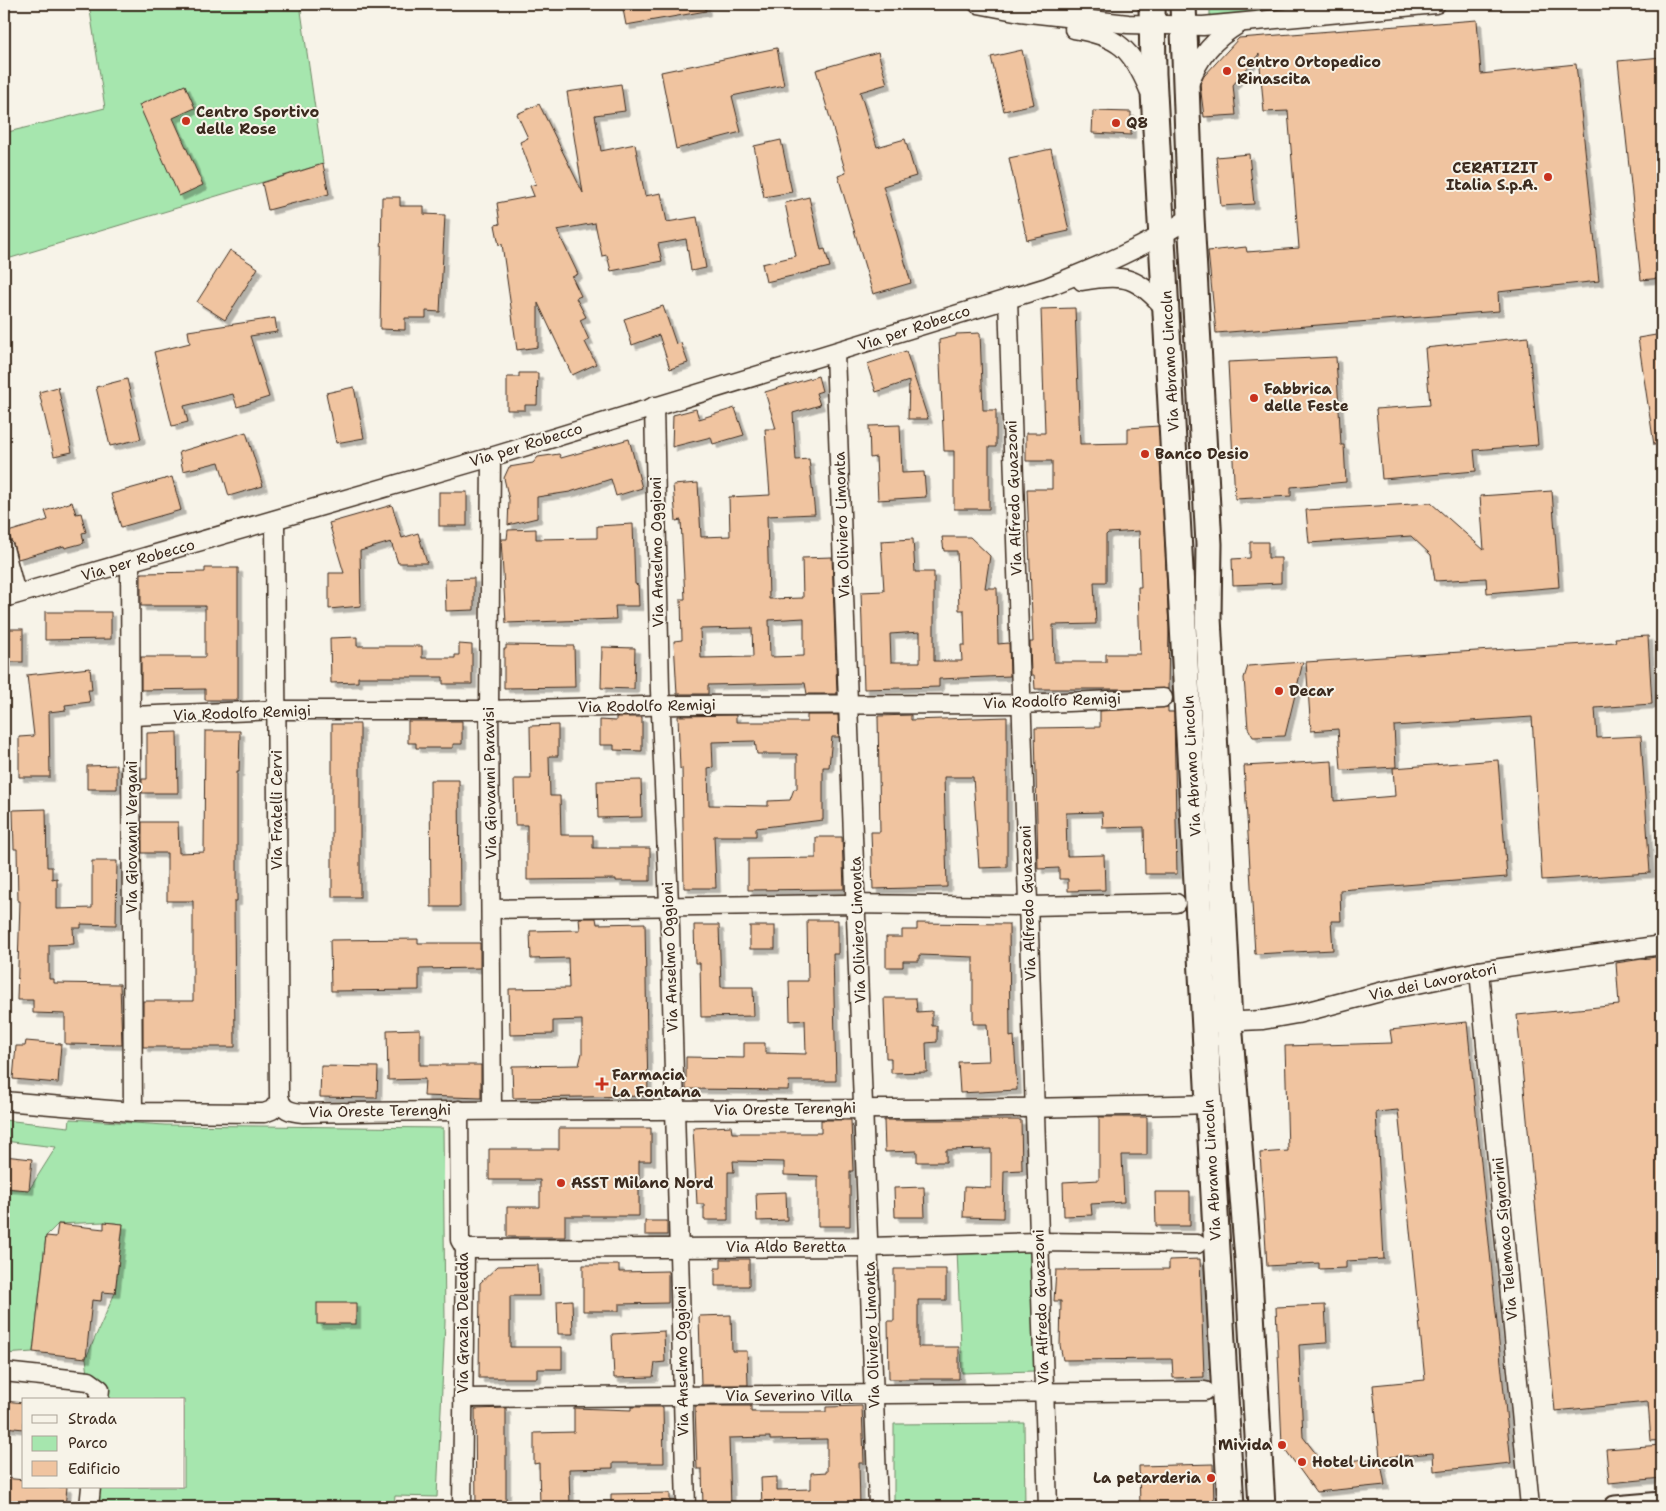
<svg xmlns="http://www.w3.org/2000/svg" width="1666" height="1511" font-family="'Shantell Sans',sans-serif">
<defs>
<filter id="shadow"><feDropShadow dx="4.5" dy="4.5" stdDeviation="0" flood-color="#0004"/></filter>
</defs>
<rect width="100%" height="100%" fill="#f7f3e8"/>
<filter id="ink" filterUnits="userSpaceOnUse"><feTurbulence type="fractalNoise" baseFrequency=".02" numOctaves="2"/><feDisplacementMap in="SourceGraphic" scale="10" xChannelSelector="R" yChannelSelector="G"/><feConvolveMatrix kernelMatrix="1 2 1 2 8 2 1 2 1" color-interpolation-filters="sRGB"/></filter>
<g filter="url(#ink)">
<g fill="#a6e6ae" stroke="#708866">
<path d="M89 4H300L323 164 4 260V133L105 108Z"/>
<path d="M1267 4H1349L1210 16V9Z"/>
<path d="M70 1119 165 1125 443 1128 445 1322 437 1497 395 1496 394 1507H84L85 1487H184V1400H91L86 1358 115 1293 123 1224 104 1222 58 1224 46 1236 33 1352 4 1354V1188L29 1190 56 1147 4 1141V1120L69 1127Z"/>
<path d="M1031 1247 1035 1371 962 1373 957 1249Z"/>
<path d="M1024 1423 1025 1507H894V1424Z"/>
</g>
<g fill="#f0c4a0" stroke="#3b2a1e" fill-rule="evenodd" filter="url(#shadow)">
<path d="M622 4H705L706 11 626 25Z"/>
<path d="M1477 20 1481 74 1576 64 1599 281 1498 292 1499 311 1216 333 1208 251 1246 247 1247 252 1299 248 1288 111 1264 112 1259 54 1233 85 1236 115 1204 117 1200 84 1204 76 1239 38Z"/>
<path d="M777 48 784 85 732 96 741 132 676 149 661 72Z"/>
<path d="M1022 50 1034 104 1004 111 991 57Z"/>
<path d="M878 52 887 84 860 92 877 147 905 139 916 176 883 186 911 283 873 294 838 176 846 173 816 70Z"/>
<path d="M1662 57V278L1641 280 1618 61Z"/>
<path d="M621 84 625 111 595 115 601 151 635 144 645 196 661 193 667 222 697 217 706 268 691 271 686 239 658 244 662 261 611 271 607 255 602 256 595 223 557 230 578 274 572 277 581 296 576 298 586 317 580 320 589 340 585 342 596 364 572 375 538 303V347L517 350 502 244 499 245 495 225 500 224 497 203 534 196 530 186 536 184 520 142 528 138 517 114 539 104 583 193 567 92Z"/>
<path d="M185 85 195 108 173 118 203 185 179 196 139 105Z"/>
<path d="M1093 111 1131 112V135L1092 133Z"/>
<path d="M781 140 792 192 764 197 754 146Z"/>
<path d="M1051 149 1069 231 1027 240 1009 158Z"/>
<path d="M1249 154 1254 204 1221 206 1216 157Z"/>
<path d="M323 164 329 194 268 210 262 183Z"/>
<path d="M382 197H400V206H424V214L445 215 440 312 426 311V318H405V330L380 329Z"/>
<path d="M809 197 821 250 825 249 830 267 766 282 762 264 796 256 785 203Z"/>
<path d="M230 250 258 268 225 320 197 302Z"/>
<path d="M663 306 676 344 681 343 688 363 670 369 659 335 632 345 624 319Z"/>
<path d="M1075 308 1080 444 1128 443V428L1159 426 1169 628 1168 689H1035L1034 675H1031L1030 642H1033L1027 489H1052V461H1026V433H1045L1041 309ZM1139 531 1141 587H1138L1140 654H1106V662H1054L1053 625 1096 624 1094 582H1106V535L1108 533Z"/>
<path d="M275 318 277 332 250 336 269 397 237 407 233 394 184 406 188 422 172 426 154 352 190 343 188 331Z"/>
<path d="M980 333 983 410H996V447H989V509H954V451H944L939 340 956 336V334Z"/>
<path d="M1662 334V444L1654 445 1638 338Z"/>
<path d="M1528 337 1538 445 1474 450 1476 471 1382 479 1376 409 1430 405 1425 348Z"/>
<path d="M906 351 915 379 928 419H908L909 381 876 392 867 364Z"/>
<path d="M1336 357 1341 445H1344L1346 482 1291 487V496L1235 499 1228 362Z"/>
<path d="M519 373H538L537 405H525V410H507V377H519Z"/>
<path d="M818 376 822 391 816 393 820 405 793 413 796 460 809 459 815 514 767 516 769 599 803 598 802 558 832 557 837 694H807L805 683 708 685V694H677L674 641 682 640 681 599H685L681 520 676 521 673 485 698 483 701 537 730 536 729 497 770 495 765 429H776L765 392ZM804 618V656L770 657 769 620ZM752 628 753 657 701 658 700 629Z"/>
<path d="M127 379 141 439 110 446 96 387Z"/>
<path d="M58 387 72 452 54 456 39 392Z"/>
<path d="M354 387 364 438 336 443 326 393Z"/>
<path d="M735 408 744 435 713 444 711 437 672 447 673 415 696 409 699 419Z"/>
<path d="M900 425 902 473 924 472 926 497 878 500 876 457 870 458 869 426Z"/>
<path d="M246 432 263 486 229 496 219 462 183 471 179 452Z"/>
<path d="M629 439 642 488 616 496 611 479 570 492 537 497V518L508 525 509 500 504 478 509 467 533 463 538 457 559 454 561 458Z"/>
<path d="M172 477 181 510 121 527 111 494Z"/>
<path d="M1552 491 1559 587 1487 593 1486 578 1435 581 1431 555 1411 536 1309 543 1306 510 1431 503 1484 550 1480 496Z"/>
<rect x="439" y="492" width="28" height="34"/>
<path d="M72 502 76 514 81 513 86 532 82 533 84 543 65 548 64 546 18 559 8 532 48 520 45 511Z"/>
<path d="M392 505 402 538 418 533 427 563H398L391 542 360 551 361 606 329 609V573H344L329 523Z"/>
<path d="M633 524 635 584 638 585 639 606H615L616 619 506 623 501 539H507L508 530 536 529V539L597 538V526Z"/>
<path d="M942 537H970L990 556 985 588H997L998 644 1009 643 1010 676 939 679V687L864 689 861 592 884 591 881 541 913 539 915 572H934V661H962L961 645H965L964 610H959L957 551H944ZM920 632V662H891L890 634Z"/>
<path d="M1250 542H1268V558H1281V583L1233 585 1232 559 1250 558Z"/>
<path d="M205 568H238V700H205V689L141 690V657H205V606H141V573L205 572Z"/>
<path d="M474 578V610L446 611 445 579Z"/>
<path d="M45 612H111V639L45 640Z"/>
<rect x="4" y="629" width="19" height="33"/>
<path d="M1648 636 1652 704 1595 708 1597 738 1641 736 1650 873 1542 880 1532 717 1394 726 1396 767 1341 770 1338 729 1311 731 1306 662 1616 642 1615 638Z"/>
<path d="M357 637V646H422V658H455V655H459V644L472 645V684H443V677H358V682L331 683 330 638Z"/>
<path d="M506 645 574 646 575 687 504 688V649H506Z"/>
<path d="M602 647 635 648 634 689 601 688Z"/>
<path d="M1303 662 1285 736 1253 737 1248 728 1244 678 1248 666Z"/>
<path d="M90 668 92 690H88L90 702 65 705 66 710 49 712 50 777H19V737L34 736 27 675Z"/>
<path d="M1168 707V712H1174L1177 874H1145L1144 827 1103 828 1102 812 1066 813 1067 856 1104 855 1105 890 1068 891V879H1059V868L1038 869 1035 728 1100 727V711Z"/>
<path d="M736 715V722H807V715H838L839 737H832L829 767H823V820L756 828V836H714L716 888H684L682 768 680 769 678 716ZM755 741 757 754H797V789H794L790 800 768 801V806L709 805 708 768 713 767 712 742Z"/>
<path d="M911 715V720L1007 717V867L979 868 973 777H944L947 887 873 889 871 832H880L878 716Z"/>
<path d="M616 717H642V751L614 750V745H600V720L616 721Z"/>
<path d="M408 721H462V744H453V748H416V743H408Z"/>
<rect x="332" y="724" width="28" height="173"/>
<path d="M558 725V756H549L550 796H560L561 835H593V848H650V881H616V879L527 880V825H515L514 779H531L530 726Z"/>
<path d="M205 731H240L239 772H237V901H234L235 1047H143V1001H193V901H167V853H142V822H178L179 853 204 852Z"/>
<path d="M177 732 178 793H142V779H147V733Z"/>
<path d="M1498 760 1507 877 1340 890 1341 921H1331L1333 950 1255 954 1244 766 1332 761 1334 801 1395 796 1393 768Z"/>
<path d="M117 765V789H87V766Z"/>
<path d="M430 780H459L460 907H431Z"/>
<path d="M641 780 642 817 598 818 597 781Z"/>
<path d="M46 809 47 867H52V879L57 878V909L92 908V861H117L116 925 81 924V928H73L74 944 49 945V979H54V983L120 984 122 1045 65 1044V1014L33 1013V1000H17L20 901H18L17 849H14L13 810Z"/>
<path d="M816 837H842L844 889 748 890V859L816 858Z"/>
<path d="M579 918H596L597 924 645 923 648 1096 513 1098 512 1066 579 1065 582 1053V1020L553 1021V1034L510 1035 509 989 569 988 568 958 531 959 530 931 580 930Z"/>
<path d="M807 920H838V954H833L836 1081H789L788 1090 686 1089V1057L744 1058V1043H765V1053L806 1054 805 1020 790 1021 789 981H808Z"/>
<path d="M917 923 1009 924 1010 1037 1014 1036 1017 1090 960 1093 958 1062 989 1061 987 1024H973V957L919 955V961H903V967H886V937H902V930H917Z"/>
<path d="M694 925H719L721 987H753L754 1016 701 1017 700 963H695Z"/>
<rect x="750" y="926" width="25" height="23"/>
<path d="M418 939V943H480V968L419 969V990L331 991 330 940Z"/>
<path d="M1662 956V1440L1651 1441 1648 1402 1555 1411 1517 1015 1619 1005 1616 963Z"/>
<path d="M884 998H916L917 1012 932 1011V1026H937V1042L926 1043 927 1072 891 1073V1058H886Z"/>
<path d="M1467 1022 1511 1463 1434 1471 1433 1453 1380 1458 1373 1385 1425 1380 1398 1110 1376 1112 1384 1259 1346 1261V1268L1319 1269V1263L1267 1266 1260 1153 1288 1151 1285 1046 1392 1043 1390 1030Z"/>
<path d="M420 1029V1065H481V1098L424 1096 425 1079 388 1080 387 1030Z"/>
<path d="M26 1041 61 1044 58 1083 13 1079 16 1046H25Z"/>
<path d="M321 1066 378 1067 377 1098 320 1097Z"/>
<path d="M1099 1117H1147V1155H1122L1124 1202 1091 1204 1092 1215 1064 1216 1063 1182 1099 1180Z"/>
<path d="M821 1120H851L853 1171H850V1226H818V1176L784 1175V1162L733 1161 734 1172H728V1220H704V1204H697L693 1128 731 1126 732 1133H821Z"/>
<path d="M884 1120H1021L1022 1170 1004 1171 1003 1218 963 1217 964 1187 991 1188V1149L946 1150V1162H917V1151L885 1152Z"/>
<path d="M559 1128H651V1161H639V1216H565V1237H507V1207H540V1180H489V1149H559Z"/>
<path d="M4 1156 32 1159 29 1190 4 1188Z"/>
<path d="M924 1187 925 1217H895L894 1188Z"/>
<path d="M786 1192 787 1220 757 1221 756 1193Z"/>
<path d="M1155 1192H1190V1226H1156Z"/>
<rect x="645" y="1221" width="22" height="14"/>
<path d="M104 1222 123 1224 115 1293 102 1292 101 1301 92 1300 86 1358 33 1352 46 1236 56 1237 58 1224 104 1229Z"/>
<path d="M721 1259H749V1286H715V1268H721Z"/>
<path d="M1200 1259 1204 1377 1173 1378 1172 1359 1063 1360 1060 1345 1061 1301H1054L1056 1270 1169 1269V1260Z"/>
<path d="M538 1265 539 1296H510V1347H562V1369H537V1378H479L480 1283 498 1266Z"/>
<path d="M583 1265H619V1272L668 1271V1303L619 1304V1311H583Z"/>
<path d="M894 1269H946V1300H918V1347H959V1379H889L888 1321H894Z"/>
<path d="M572 1300 573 1334H558L557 1301Z"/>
<rect x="317" y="1303" width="39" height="21"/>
<path d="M1325 1305 1327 1343 1299 1345 1303 1437 1327 1468 1333 1462 1380 1458 1385 1485 1316 1492 1282 1445 1276 1307Z"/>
<path d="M731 1315 732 1351H747L748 1385H701L699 1316Z"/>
<path d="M664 1331 665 1362 655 1363 653 1377 614 1378 612 1334Z"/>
<path d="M4 1401 24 1403V1429L4 1427Z"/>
<path d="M695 1406H751V1412H826V1407L862 1406 864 1463H859L860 1507H762L761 1478 777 1477V1490L811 1489V1473L827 1472V1439L770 1440V1437L729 1438 731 1507H703L702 1469H697Z"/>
<path d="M631 1407H663L664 1463H613V1468L569 1469 570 1507H540L539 1463 534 1464V1433L574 1432V1408L631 1410Z"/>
<path d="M506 1408V1507H476L475 1409Z"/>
<path d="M1662 1445V1478L1609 1483 1606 1449Z"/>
<path d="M1213 1464 1214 1507H1140L1139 1466Z"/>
<path d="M4 1478 24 1480V1487H67L65 1507 4 1504Z"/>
<path d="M670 1493V1507H611V1494Z"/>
</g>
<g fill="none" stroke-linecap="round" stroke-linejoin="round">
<g stroke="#3b2a1e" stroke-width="21">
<g id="minor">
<path d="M978 4 1020 12 1128 24 1203 26 1436 4"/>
<path d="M1074 29C1119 36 1132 50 1149 90"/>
<path d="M1189 84C1199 56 1214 39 1239 24"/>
<path d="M1082 281C1125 273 1138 277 1167 311"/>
<path d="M1008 298 1048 1507"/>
<path d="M835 353 878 1507"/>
<path d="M654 406 660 690 670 928 686 1507"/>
<path d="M491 457 489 710 492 1110"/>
<path d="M275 520 279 1096C281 1110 291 1112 303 1113 605 1107 906 1113 1208 1104"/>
<path d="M4 548 16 594"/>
<path d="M130 563 133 1112"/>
<path d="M4 598 491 457 1047 287C1097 267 1146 247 1191 217"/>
<path d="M132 716 277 710H489L681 705 1020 704 1163 698"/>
<path d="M491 909 843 904 1029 906 1176 903"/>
<path d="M1479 971 1530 1507"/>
<path d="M1218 1022 1263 1020 1297 1014 1384 991 1479 971 1662 945"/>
<path d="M4 1101 133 1112 264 1113 272 1110 280 1100"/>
<path d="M459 1110 460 1240 465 1249 462 1507"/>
<path d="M465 1249 869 1247 1039 1242 1197 1244"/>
<path d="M4 1372 89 1381 100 1389 99 1400"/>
<path d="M463 1398 1205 1391"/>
<path d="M89 1507 91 1487"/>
</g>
</g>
<g stroke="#3b2a1e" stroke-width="25">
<path id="tertiary" d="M1615 1507 1662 1503"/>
</g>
<g stroke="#3b2a1e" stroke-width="29">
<g id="secondary">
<path d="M1152 4 1153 74C1182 551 1204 1029 1231 1507"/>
<path d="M1183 4 1191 217 1209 544 1208 617 1229 1022 1248 1259 1262 1507"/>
</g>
</g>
<use href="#minor" stroke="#f7f3e8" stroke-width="18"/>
<use href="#tertiary" stroke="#f7f3e8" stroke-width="21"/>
<use href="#secondary" stroke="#f7f3e8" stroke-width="25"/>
</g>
</g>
<g fill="#c8321e" stroke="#f7f3e8" stroke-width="2">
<circle cx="1227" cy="71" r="5"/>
<circle cx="186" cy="121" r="5"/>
<circle cx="1116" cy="123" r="5"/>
<circle cx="1548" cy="177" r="5"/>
<circle cx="1254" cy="398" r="5"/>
<circle cx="1145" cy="454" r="5"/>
<circle cx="1279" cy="691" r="5"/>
<path d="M599.5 1076.5h5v5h5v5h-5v5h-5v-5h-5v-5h5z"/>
<circle cx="561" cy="1183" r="5"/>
<circle cx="1282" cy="1445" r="5"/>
<circle cx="1302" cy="1462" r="5"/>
<circle cx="1211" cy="1478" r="5"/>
</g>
<g text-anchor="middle" stroke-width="4" stroke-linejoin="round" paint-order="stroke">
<g font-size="15" font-weight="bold" fill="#3b2a1e" stroke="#f7f3e8" text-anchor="start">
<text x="1237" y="67">Centro Ortopedico<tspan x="1237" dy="17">Rinascita</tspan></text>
<text x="196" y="117">Centro Sportivo<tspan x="196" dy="17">delle Rose</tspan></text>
<text x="1126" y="128">Q8</text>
<text x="1538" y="173" text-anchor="end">CERATIZIT<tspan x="1538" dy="17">Italia S.p.A.</tspan></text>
<text x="1264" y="394">Fabbrica<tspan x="1264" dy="17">delle Feste</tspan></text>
<text x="1155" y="459">Banco Desio</text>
<text x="1289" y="696">Decar</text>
<text x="612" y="1080">Farmacia<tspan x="612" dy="17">La Fontana</tspan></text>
<text x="571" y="1188">ASST Milano Nord</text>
<text x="1272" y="1450" text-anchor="end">Mivida</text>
<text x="1312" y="1467">Hotel Lincoln</text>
<text x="1201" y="1483" text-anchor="end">La petarderia</text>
</g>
<g font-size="15" fill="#3b2a1e" stroke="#f7f3e8">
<text transform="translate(914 328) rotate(-18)" y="5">Via per Robecco</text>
<text transform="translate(1170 361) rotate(-93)" y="5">Via Abramo Lincoln</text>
<text transform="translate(526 445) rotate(-17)" y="5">Via per Robecco</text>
<text transform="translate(1014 498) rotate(-92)" y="5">Via Alfredo Guazzoni</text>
<text transform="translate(842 525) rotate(-92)" y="5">Via Oliviero Limonta</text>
<text transform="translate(657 552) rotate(-91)" y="5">Via Anselmo Oggioni</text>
<text transform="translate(138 560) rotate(-16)" y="5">Via per Robecco</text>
<text transform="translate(1052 701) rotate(-2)" y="5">Via Rodolfo Remigi</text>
<text transform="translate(647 706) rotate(-1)" y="5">Via Rodolfo Remigi</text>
<text transform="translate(242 713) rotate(-2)" y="5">Via Rodolfo Remigi</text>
<text transform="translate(1192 766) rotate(-93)" y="5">Via Abramo Lincoln</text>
<text transform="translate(490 783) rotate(-91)" y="5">Via Giovanni Paravisi</text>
<text transform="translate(277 810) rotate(-90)" y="5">Via Fratelli Cervi</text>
<text transform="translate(132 837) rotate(-90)" y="5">Via Giovanni Vergani</text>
<text transform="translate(1028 903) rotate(-92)" y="5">Via Alfredo Guazzoni</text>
<text transform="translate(858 930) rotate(-92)" y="5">Via Oliviero Limonta</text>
<text transform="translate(670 957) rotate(-92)" y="5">Via Anselmo Oggioni</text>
<text transform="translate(1433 982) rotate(-12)" y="5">Via dei Lavoratori</text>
<text transform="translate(785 1109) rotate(-1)" y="5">Via Oreste Terenghi</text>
<text transform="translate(380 1111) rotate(-1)" y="5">Via Oreste Terenghi</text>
<text transform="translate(1212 1170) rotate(-93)" y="5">Via Abramo Lincoln</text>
<text transform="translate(1505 1239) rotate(-95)" y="5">Via Telemaco Signorini</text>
<text x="786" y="1252">Via Aldo Beretta</text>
<text transform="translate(1041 1307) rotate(-92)" y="5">Via Alfredo Guazzoni</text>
<text transform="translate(463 1323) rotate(-90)" y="5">Via Grazia Deledda</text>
<text transform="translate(872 1335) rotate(-92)" y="5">Via Oliviero Limonta</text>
<text transform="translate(682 1361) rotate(-91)" y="5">Via Anselmo Oggioni</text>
<text x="789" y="1401">Via Severino Villa</text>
</g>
</g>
<rect width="1666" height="1511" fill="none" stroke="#f7f3e8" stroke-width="20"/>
<rect x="10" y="10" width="1646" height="1491" fill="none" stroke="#3b2a1e" stroke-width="2" filter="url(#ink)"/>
<rect x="22" y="1398" width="162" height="90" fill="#f7f3e8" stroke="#aca397"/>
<rect x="32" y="1415" width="25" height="8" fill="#f7f3e8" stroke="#aca397"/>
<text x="68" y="1424" font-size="15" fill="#3b2a1e">Strada</text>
<rect x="32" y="1436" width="25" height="15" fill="#a6e6ae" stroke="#aca397"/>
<text x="68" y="1448" font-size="15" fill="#3b2a1e">Parco</text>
<rect x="32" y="1461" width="25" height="15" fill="#f0c4a0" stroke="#aca397"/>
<text x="68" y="1474" font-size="15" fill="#3b2a1e">Edificio</text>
</svg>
